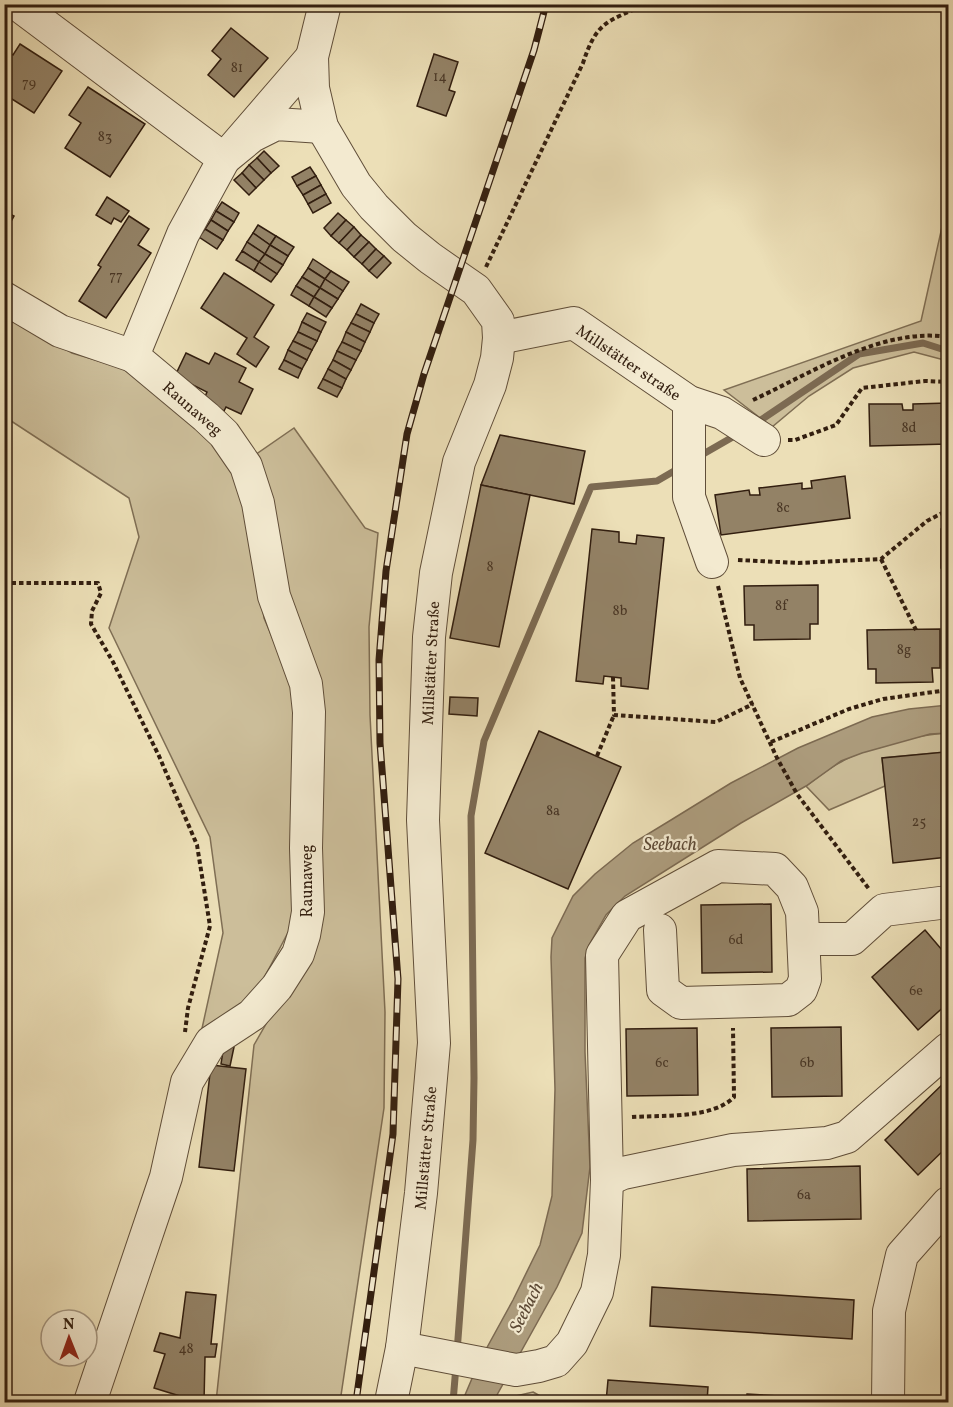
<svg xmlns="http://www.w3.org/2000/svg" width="953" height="1407" font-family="Vollkorn,serif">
<rect width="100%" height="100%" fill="#ecdfb7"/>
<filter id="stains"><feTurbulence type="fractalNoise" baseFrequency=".00333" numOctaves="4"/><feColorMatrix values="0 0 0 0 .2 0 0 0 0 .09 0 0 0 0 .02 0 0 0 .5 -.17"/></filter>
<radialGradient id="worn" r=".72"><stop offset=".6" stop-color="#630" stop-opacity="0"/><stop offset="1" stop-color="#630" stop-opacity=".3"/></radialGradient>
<g fill="#ccbe9a" stroke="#7f6e54" stroke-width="1.5">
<path d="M948 200V361L914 352 853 368 809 396 772 427 724 390 921 321Z"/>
<path d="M4 312 72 353 123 368 217 442 234 469 253 531 264 618 297 695 292 925 255 995 201 1033 223 933 210 837 109 628 139 537 129 498 5 417Z"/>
<path d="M294 428 365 528 378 533 369 627 370 715 385 1012 384 1108 340 1402H216L254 1045 286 989 314 805 249 459Z"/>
<path d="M948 733V778L945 752 882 758 885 786 829 810 806 786C817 778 828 768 841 762 865 748 921 734 948 733Z"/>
<path d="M533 1392 551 1402H493L494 1401Z"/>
</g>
<path fill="#ad9d7e" stroke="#7c6a52" stroke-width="1.5" d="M948 705V733L930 734 862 753 841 761 806 786 741 823 625 896 606 915 589 945 585 958V1052L590 1167 582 1233 557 1287 493 1402H462L479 1362 513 1300 540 1245 552 1196 555 1089 551 957 552 938 573 896 595 874 633 843 671 820 731 783 798 748 872 717 909 709Z"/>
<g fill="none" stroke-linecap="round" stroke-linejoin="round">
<g stroke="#7c6a52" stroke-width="7">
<path d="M755 424 859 354 923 343 948 351"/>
<path d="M698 457 738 434"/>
<path d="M457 1352 473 1140 474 1078 471 816 484 741 591 487 657 481 681 467"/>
<path d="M453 1402 456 1366"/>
</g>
</g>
<g fill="#938266" stroke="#321e0f" stroke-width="1.5">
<path d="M231 28 268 58 234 97 208 75 221 59 212 51Z"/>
<path d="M20 44 62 71 34 113 4 94V49L13 55Z"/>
<path d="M434 54 458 62 449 90 455 92 446 116 417 106Z"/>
<path d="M88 87 145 124 110 177 65 148 81 123 69 115Z"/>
<path d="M264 151 279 166 271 173 257 158Z"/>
<path d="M257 158 271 173 264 180 249 165Z"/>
<path d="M249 165 264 180 256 188 242 173Z"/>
<path d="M310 167 316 176 297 186 292 177Z"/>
<path d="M242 173 256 188 249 195 234 180Z"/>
<path d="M316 176 321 185 303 195 297 186Z"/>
<path d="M321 185 326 194 308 204 303 195Z"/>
<path d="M326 194 331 203 313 213 308 204Z"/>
<path d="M107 197 129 211 121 222 114 218 111 224 96 215Z"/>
<path d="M222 202 239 213 234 222 216 211Z"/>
<path d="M4 211 14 216 4 234Z"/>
<path d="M216 211 234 222 228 231 211 220Z"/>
<path d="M338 213 346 220 331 236 324 228Z"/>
<path d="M129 216 149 229 138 245 151 253 106 318 79 301 101 267 98 265Z"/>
<path d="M211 220 228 231 223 240 205 229Z"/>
<path d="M346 220 354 227 339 243 331 236Z"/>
<path d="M258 225 276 236 270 245 253 233Z"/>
<path d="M354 227 361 235 347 250 339 243Z"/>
<path d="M205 229 223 240 217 249 199 237Z"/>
<path d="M253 233 270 245 265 254 247 242Z"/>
<path d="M361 235 369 242 354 257 347 250Z"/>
<path d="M276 236 294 247 288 256 270 245Z"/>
<path d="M247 242 265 254 259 262 242 251Z"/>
<path d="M369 242 376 249 362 264 354 257Z"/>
<path d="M270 245 288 256 283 265 265 254Z"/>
<path d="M376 249 384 256 369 271 362 264Z"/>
<path d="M242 251 259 262 254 271 236 260Z"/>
<path d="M265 254 283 265 277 274 259 262Z"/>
<path d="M384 256 391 263 377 278 369 271Z"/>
<path d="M313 259 331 271 325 279 308 268Z"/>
<path d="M259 262 277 274 271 282 254 271Z"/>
<path d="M308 268 325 279 320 288 302 277Z"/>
<path d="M331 271 349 282 343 291 325 279Z"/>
<path d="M224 273 274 305 254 337 269 347 256 367 237 354 247 338 201 308Z"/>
<path d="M302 277 320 288 314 297 296 286Z"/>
<path d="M325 279 343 291 338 299 320 288Z"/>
<path d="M296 286 314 297 309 306 291 295Z"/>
<path d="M320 288 338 299 332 308 314 297Z"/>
<path d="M314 297 332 308 326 317 309 306Z"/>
<path d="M361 304 379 314 374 323 356 314Z"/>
<path d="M307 313 326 322 321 332 302 322Z"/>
<path d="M356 314 374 323 370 332 351 323Z"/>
<path d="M302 322 321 332 317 341 298 332Z"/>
<path d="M351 323 370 332 365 342 346 332Z"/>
<path d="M298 332 317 341 312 350 293 341Z"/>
<path d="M346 332 365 342 361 351 342 342Z"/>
<path d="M293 341 312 350 307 360 288 350Z"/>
<path d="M342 342 361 351 356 360 337 351Z"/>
<path d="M288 350 307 360 302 369 284 360Z"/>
<path d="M337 351 356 360 351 370 333 360Z"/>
<path d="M186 353 209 364 215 353 246 368 239 382 253 389 241 414 226 407 224 411 203 401 207 392 175 376Z"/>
<path d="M284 360 302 369 298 378 279 369Z"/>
<path d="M333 360 351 370 346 379 328 369Z"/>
<path d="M328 369 346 379 342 388 323 379Z"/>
<path d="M323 379 342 388 337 397 318 388Z"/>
<path d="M948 403V444L870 446 869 404H902L903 410H913V404Z"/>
<path d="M500 435 585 451 574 504 481 485Z"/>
<path d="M845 476 850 518 721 535 715 495 749 490 750 495H760L759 488 802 483V489L812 488 811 481Z"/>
<path d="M481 485 530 495 499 647 450 638Z"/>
<path d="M592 529 619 532V542L636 544 637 535 664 538 648 689 621 686V678L604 676 603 684 576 681Z"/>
<rect x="941" y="529" width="7" height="39"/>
<path d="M818 585V624H810V639L754 640V625H745L744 586Z"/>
<path d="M940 629V668H932L933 682 876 683V669H868L867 630Z"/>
<path d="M450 697 478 698 477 716 449 714Z"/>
<path d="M539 731 621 767 568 889 485 853Z"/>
<path d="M945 752 948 785V857L893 863 882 758Z"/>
<path d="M771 904 772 972 702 973 701 905Z"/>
<path d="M925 930 948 957V1003L918 1030 872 977Z"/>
<path d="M841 1027 842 1096 772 1097 771 1028Z"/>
<path d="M697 1028 698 1095 627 1096 626 1029Z"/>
<path d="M224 1045 234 1047 230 1066 221 1064Z"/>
<path d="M211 1065 246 1069 234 1171 199 1167Z"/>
<path d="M948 1079V1146L918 1175 885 1140Z"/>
<path d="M860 1166 861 1219 748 1221 747 1169Z"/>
<path d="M652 1287 854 1300 852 1339 650 1326Z"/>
<path d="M186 1292 216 1295 211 1344H217L215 1357H205L204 1402H188L183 1397 154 1388 165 1354 154 1351 160 1333 180 1338Z"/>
<path d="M608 1380 708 1387 707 1402H606Z"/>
<path d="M747 1394 847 1400 846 1402H746Z"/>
</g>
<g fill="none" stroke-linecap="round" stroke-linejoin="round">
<g stroke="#604e39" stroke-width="34">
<g id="minor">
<path d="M17 4 224 159 252 136 276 124 322 127"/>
<path d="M325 4 312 57 313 88 322 127 356 185 374 207 404 237 430 258 476 290 498 321 499 338 497 358 490 385 459 462 436 573 429 637 423 820 434 1043 421 1193 402 1348 391 1402"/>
<path d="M4 298 60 331 133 356"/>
<path d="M499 338 574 323 689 402 722 413 764 440"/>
<path d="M689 402V497L712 562"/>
<path d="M804 939H852L884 910 948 902"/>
<path d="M607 1180 623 1173 733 1150 827 1143 847 1137 948 1049"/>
<path d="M402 1348 516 1370 539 1366 556 1361 572 1343 597 1292 604 1255 607 1180 602 955 627 916 718 866 775 869 792 887 802 912 805 979 801 990 788 1000 681 1003 663 990 660 930"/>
<path d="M90 1402 166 1177 187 1082 211 1042 252 1015 277 987 298 954 304 935 308 912 306 848 309 712 306 684 274 596 258 503 246 466 224 434 206 417 133 356 183 234 224 159 312 57"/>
<path d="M888 1402 889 1311 902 1255 948 1203"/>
</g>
</g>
<g stroke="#321e0f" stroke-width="4" stroke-dasharray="4.5 3" stroke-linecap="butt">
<path d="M486 267 583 63C597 20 608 22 646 4"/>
<path d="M753 400C811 373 883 327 948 337"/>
<path d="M788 440H795L836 425 862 388 925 381 948 382"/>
<path d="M881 559 916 630"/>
<path d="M738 560 798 563 881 559 927 521 948 510"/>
<path d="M4 583H98L101 593 92 611 91 624 113 662 159 756 197 845 210 926 188 1008 185 1032"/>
<path d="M718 586 740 678 777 758 797 794 869 889"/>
<path d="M613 677 614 715 716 722 753 704"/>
<path d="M771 742 849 709 883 699 948 690"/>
<path d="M597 756 614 715"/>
<path d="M632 1117C662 1115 713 1119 734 1097L733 1028"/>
</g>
<use href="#minor" stroke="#f3ead0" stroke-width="32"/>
<g stroke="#321e0f" stroke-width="7">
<path id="rail" d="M356 1402 393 1134 398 979 380 743 379 660 386 571 407 434 424 374 534 50 546 4"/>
</g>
<use href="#rail" stroke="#f3ead0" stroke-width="4.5" stroke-dasharray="14" stroke-linecap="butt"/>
</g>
<g text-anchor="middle" stroke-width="4.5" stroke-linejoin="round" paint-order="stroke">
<g font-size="14" fill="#4a3725">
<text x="237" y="72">81</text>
<text x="440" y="81">14</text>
<text x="29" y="87">79</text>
<text x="105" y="141">83</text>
<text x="116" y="280">77</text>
<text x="909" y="432">8d</text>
<text x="783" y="512">8c</text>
<text x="490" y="571">8</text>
<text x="781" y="610">8f</text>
<text x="620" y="615">8b</text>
<text x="904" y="654">8g</text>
<text x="553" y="815">8a</text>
<text x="919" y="826">25</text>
<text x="736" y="944">6d</text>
<text x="916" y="995">6e</text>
<text x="662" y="1067">6c</text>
<text x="807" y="1067">6b</text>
<text x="804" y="1199">6a</text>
<text x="186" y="1353">48</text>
</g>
<g font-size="16" fill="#321e0f" stroke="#f3ead0">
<text transform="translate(629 362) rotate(34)" y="6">Millstätter straße</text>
<text transform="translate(193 408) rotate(41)" y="6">Raunaweg</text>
<text transform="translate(430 663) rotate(-87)" y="6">Millstätter Straße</text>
<text transform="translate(306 881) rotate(-90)" y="6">Raunaweg</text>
<text transform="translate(425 1148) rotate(-85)" y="6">Millstätter Straße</text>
</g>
<g font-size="18" font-style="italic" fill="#5d4a36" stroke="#f3ead0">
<text x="670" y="850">Seebach</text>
<text transform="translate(526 1307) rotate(-63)" y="6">Seebach</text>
</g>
</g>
<rect width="953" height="1407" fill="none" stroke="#ecdfb7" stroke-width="24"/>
<rect x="6" y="6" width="941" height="1395" fill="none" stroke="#321e0f" stroke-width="3"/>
<rect x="12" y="12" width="929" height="1383" fill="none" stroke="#321e0f" stroke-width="1.5"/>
<g transform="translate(69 1338) rotate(359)"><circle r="28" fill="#f3ead0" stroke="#a69883" stroke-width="1.5"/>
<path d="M0-4.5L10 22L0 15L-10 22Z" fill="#8f2418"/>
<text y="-9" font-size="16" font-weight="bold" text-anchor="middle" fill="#321e0f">N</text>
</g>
<rect width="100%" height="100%" filter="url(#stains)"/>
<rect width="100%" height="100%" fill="url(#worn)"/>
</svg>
